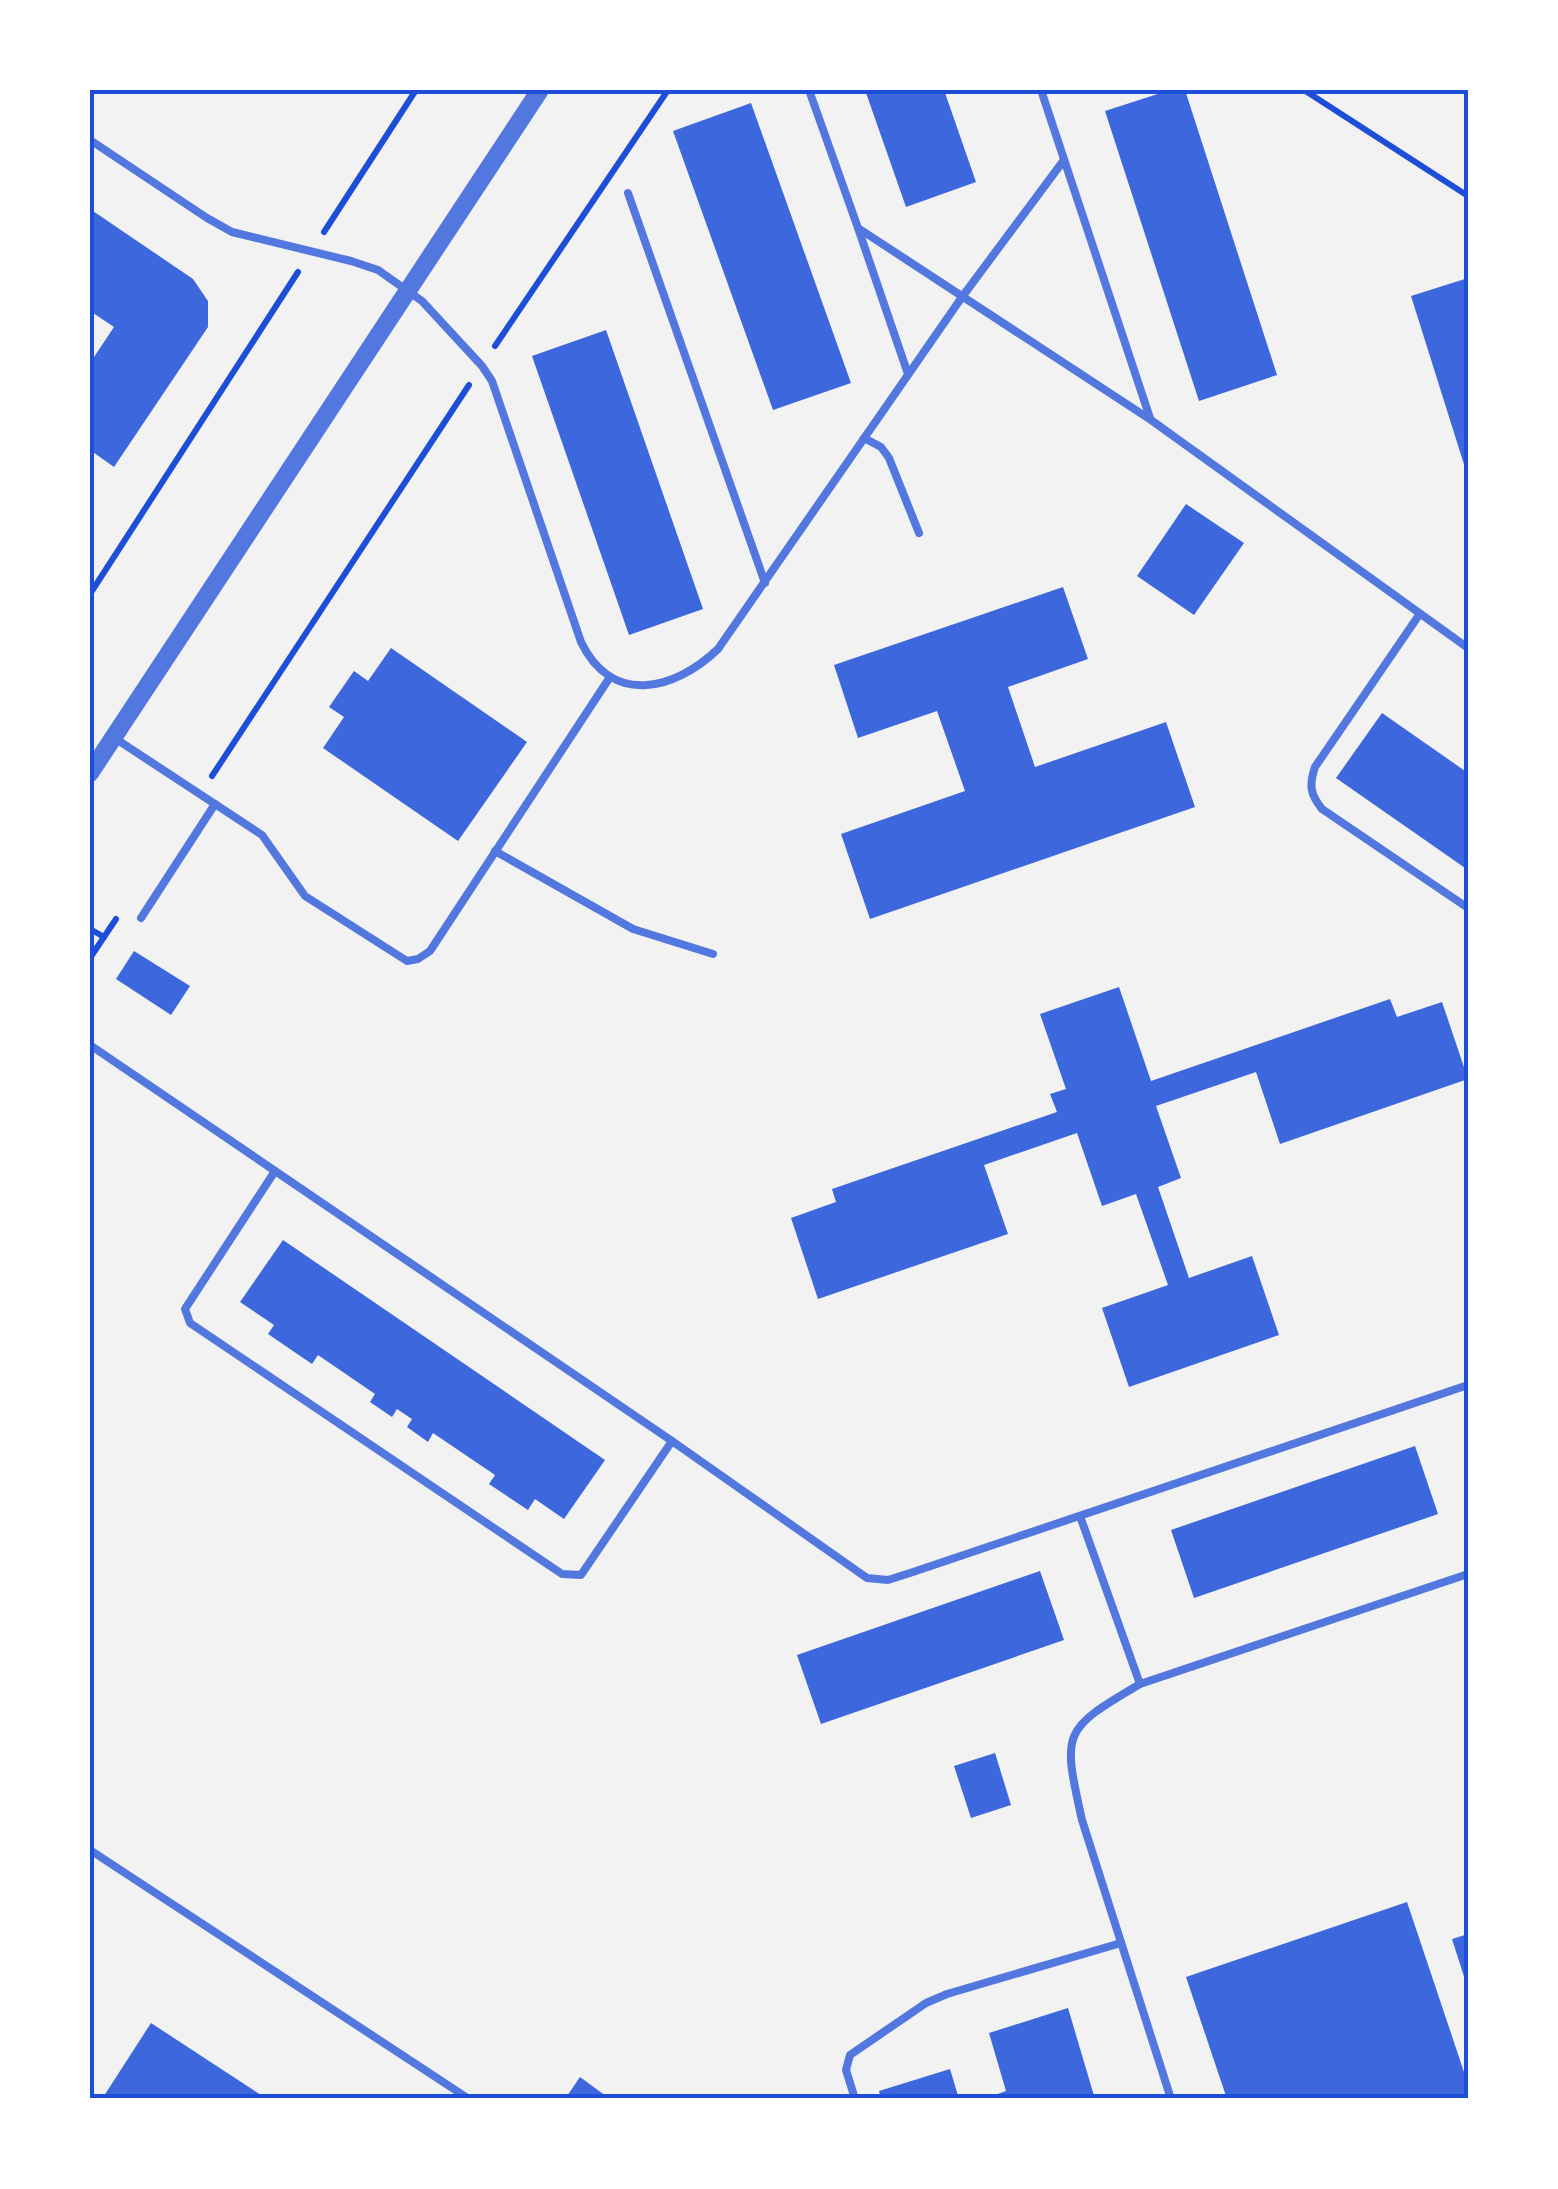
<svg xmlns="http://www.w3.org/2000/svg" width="1558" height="2189" font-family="'Nunito Sans',sans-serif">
<rect width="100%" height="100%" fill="#f2f2f2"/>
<g fill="#3d67dc">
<path d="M865 90H944L976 182 906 207Z"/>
<path d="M1170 90H1185L1277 375 1199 401 1105 111Z"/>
<path d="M751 103 851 383 773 410 673 131Z"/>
<path d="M90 209 193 279 208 301V327L114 467 90 450V363L114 327 90 311Z"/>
<path d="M1468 278V473L1467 474 1411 296Z"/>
<path d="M606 330 703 609 629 635 532 356Z"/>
<path d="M1186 504 1244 543 1194 615 1137 576Z"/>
<path d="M1063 587 1088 659 1008 687 1035 767 1166 722 1195 807 870 919 841 834 965 791 937 711 858 738 834 665Z"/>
<path d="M391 648 527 742 458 841 323 748 344 717 329 707 354 671 368 681Z"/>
<path d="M1382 713 1468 773V870L1336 778Z"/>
<path d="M134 951 190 986 171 1015 116 979Z"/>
<path d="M1119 987 1151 1081 1390 999 1397 1017 1442 1002 1468 1079 1280 1144 1256 1072 1156 1106 1181 1178 1158 1187 1189 1278 1252 1256 1279 1335 1129 1387 1102 1308 1168 1285 1136 1194 1102 1206 1077 1133 984 1165 1008 1234 818 1299 791 1218 836 1202 832 1189 1057 1112 1050 1094 1066 1089 1040 1014Z"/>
<path d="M283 1240 605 1460 564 1519 535 1499 528 1510 489 1484 495 1475 433 1433 428 1442 407 1427 412 1419 397 1409 392 1417 370 1402 375 1394 318 1355 312 1364 268 1334 274 1325 240 1302Z"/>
<path d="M1415 1446 1438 1514 1194 1598 1171 1530Z"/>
<path d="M1040 1571 1064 1640 821 1724 797 1655Z"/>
<path d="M995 1753 1011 1805 971 1818 954 1766Z"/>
<path d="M1407 1902 1468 2084V2099H1227L1186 1977Z"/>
<path d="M1468 1934V1986H1467L1452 1939Z"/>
<path d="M1068 2008 1095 2099H984L1006 2091 989 2033Z"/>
<path d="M151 2023 267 2099H102Z"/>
<path d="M950 2069 959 2099H881L879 2091Z"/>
<path d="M580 2077 606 2096 604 2099H565Z"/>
</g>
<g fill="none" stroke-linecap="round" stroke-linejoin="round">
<g stroke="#1d4ed8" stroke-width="6">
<path d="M1304 90 1468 196"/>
<path d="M324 232 416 90"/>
<path d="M495 346 668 90"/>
<path d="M90 594 298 272"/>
<path d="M212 776 469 385"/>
<path d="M90 929 104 937"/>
<path d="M90 958 116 919"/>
</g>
<g stroke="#5277de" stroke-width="8">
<path d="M809 90 858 228 1151 420 1468 648"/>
<path d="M1041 90 1150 418"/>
<path d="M90 140 207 218 232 232 351 261 378 270 422 301 482 366 492 381 581 642C612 706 674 691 718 649L962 297 1064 160"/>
<path d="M628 193 765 583"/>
<path d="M858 228 908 374"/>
<path d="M864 438 881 447 889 458 919 533"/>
<path d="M1419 615 1315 767C1309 785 1310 794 1322 809L1468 908"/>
<path d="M113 737 262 835 305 896 407 961 418 959 430 951 610 677"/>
<path d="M495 851 633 929 713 954"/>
<path d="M141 918 215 804"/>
<path d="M90 1045 672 1441 867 1578 888 1580 910 1573 1468 1385"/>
<path d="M275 1171 185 1309 190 1323 562 1574 581 1575 672 1441"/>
<path d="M1080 1516 1140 1684C1062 1730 1062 1731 1082 1820L1171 2099"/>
<path d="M1140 1684 1468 1574"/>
<path d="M90 1850 469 2099"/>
<path d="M855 2099 846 2070 850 2055 926 2003 947 1994 1121 1943"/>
</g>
<path stroke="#5277de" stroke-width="18" d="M90 773 540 90"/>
</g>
<rect width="1558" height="2189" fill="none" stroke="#ffffff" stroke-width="185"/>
<rect x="92" y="92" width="1374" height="2004" fill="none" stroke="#1d4ed8" stroke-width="4"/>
</svg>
